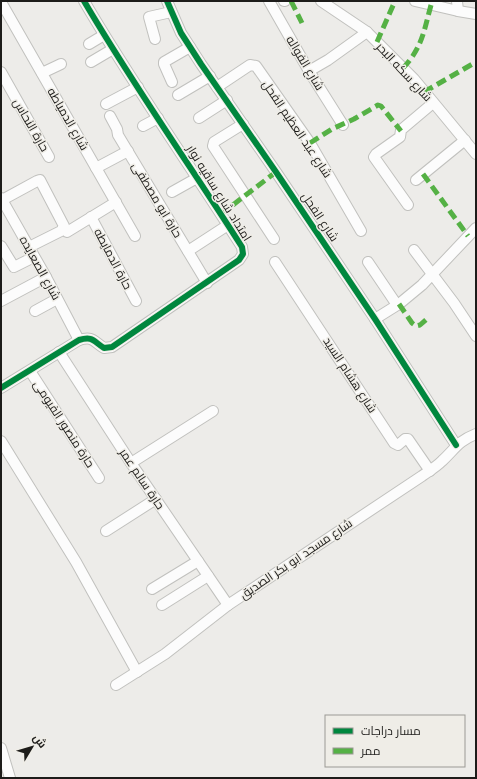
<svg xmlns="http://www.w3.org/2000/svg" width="477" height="779" font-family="'PT Sans',Cairo,sans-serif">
<rect width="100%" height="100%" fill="#edece9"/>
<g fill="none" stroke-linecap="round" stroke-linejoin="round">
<g stroke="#c1c1be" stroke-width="12">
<g id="minor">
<path d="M167 1 181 33 201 64 276 172 375 319 456 445"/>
<path d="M269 1 309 71 343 125"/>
<path d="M284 1H285"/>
<path d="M321 1 367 32 414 79 476 154"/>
<path d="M415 1 458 11 476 14"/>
<path d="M457 1 458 11"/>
<path d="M1 2 135 236"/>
<path d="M155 39 149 17 171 12"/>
<path d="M89 44 104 35"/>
<path d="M91 62 113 49"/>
<path d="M309 71 328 60 367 32"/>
<path d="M1 72 49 157"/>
<path d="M42 73 61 64"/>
<path d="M172 82 164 64V62L190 47"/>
<path d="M217 87 250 65 256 66 310 143 361 231"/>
<path d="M178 95 210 76"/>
<path d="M106 104 138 87"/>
<path d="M110 116 117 129 118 135 207 283"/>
<path d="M199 118 227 100"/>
<path d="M243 124 214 142 213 146 274 239"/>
<path d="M143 126 158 118"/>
<path d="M96 168 128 151"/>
<path d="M416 180 465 140"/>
<path d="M172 192 197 178"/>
<path d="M1 198 46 277 79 340"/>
<path d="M2 200 37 181 40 180 41 182 64 226 61 231 29 247"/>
<path d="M408 205 374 157 376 154 400 137 401 130 433 103"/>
<path d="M91 217 136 301"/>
<path d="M67 232 116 202"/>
<path d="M1 246 14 267 34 257"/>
<path d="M414 250 454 303 476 336"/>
<path d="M188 251 228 225"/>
<path d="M275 262 394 443 398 445 405 439H408L430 471"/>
<path d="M368 262 397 305"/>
<path d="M1 301 46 277"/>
<path d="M35 311 57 299"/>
<path d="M375 319 399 304 422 285 476 228"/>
<path d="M59 352 131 463 228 605"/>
<path d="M30 371 99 478"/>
<path d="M1 388 79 340C93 336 93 341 104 348L112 347 239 260 243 254 242 247C190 165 133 85 84 1"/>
<path d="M1 441 76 562 137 672"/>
<path d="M131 463 213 411"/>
<path d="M106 531 156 499"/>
<path d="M152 589 198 561"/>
<path d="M162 605 208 576"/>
<path d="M116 685 165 654 228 605 422 476C429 471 436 467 442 461 455 449 458 441 476 434"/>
<path d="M1 748 10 778"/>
</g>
</g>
<use href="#minor" stroke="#fcfcfc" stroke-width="10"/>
<g stroke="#55b145" stroke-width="5" stroke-dasharray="10 5" stroke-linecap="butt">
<path d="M291 1 302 23"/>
<path d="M377 42 395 1"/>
<path d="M403 68C422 48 424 31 431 5"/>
<path d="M424 92 476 62"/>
<path d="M310 143 332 129 354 119 378 105 381 106 401 131"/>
<path d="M423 174 468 236"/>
<path d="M221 214 276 172"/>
<path d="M399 304 412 323 416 326 420 325 429 317"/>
</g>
<g stroke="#efede7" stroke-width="8">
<g id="cycleway">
<path d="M167 1 181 33 201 64 276 172 375 319 456 445"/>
<path d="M1 388 79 340C93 336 93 341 104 348L112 347 239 260 243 254 242 247C190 165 133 85 84 1"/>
</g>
</g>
<use href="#cycleway" stroke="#00873e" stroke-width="6"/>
</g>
<g text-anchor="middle" stroke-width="3" stroke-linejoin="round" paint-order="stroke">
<g font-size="12" fill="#1d1c1a" stroke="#efede7">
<text transform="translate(305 63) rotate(59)" y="4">شارع الفواله</text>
<text transform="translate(404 72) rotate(47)" y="4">شارع سكه البحر</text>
<text transform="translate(68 119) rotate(60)" y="4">شارع الدمياطه</text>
<text transform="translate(31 125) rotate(60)" y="4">حارة النحاس</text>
<text transform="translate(297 129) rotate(56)" y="4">شارع عبد العظيم الفحل</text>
<text transform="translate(219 193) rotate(58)" y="4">امتداد شارع ساقيه نوار</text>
<text transform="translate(157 200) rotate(59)" y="4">حارة ابو مصطفى</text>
<text transform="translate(320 217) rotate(56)" y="4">شارع الفحل</text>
<text transform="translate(113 259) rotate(62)" y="4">حارة الدمايطه</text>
<text transform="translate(40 268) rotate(61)" y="4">شارع الصعايده</text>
<text transform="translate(350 375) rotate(57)" y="4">شارع هشام السيد</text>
<text transform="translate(64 424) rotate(57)" y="4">حارة منصور الفيومى</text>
<text transform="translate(142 479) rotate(56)" y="4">حارة سالم عمر</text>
<text transform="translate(296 559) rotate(-34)" y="4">شارع مسجد ابو بكر الصديق</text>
</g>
</g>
<rect width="477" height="779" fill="none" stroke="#1d1c1a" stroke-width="4"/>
<rect x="325" y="715" width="140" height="52" fill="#efede7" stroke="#9b9995"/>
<rect x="333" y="728" width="20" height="6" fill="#00873e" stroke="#9b9995"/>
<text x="361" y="735" font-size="12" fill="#1d1c1a">مسار دراجات</text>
<rect x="333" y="748" width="20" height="6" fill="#55b145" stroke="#9b9995"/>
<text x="361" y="755" font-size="12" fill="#1d1c1a">ممر</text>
<g transform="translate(32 747) rotate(52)" stroke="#efede7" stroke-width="3" paint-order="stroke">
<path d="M0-3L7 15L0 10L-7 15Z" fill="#1d1c1a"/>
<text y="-6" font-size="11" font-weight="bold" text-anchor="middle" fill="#1d1c1a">ش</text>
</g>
</svg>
